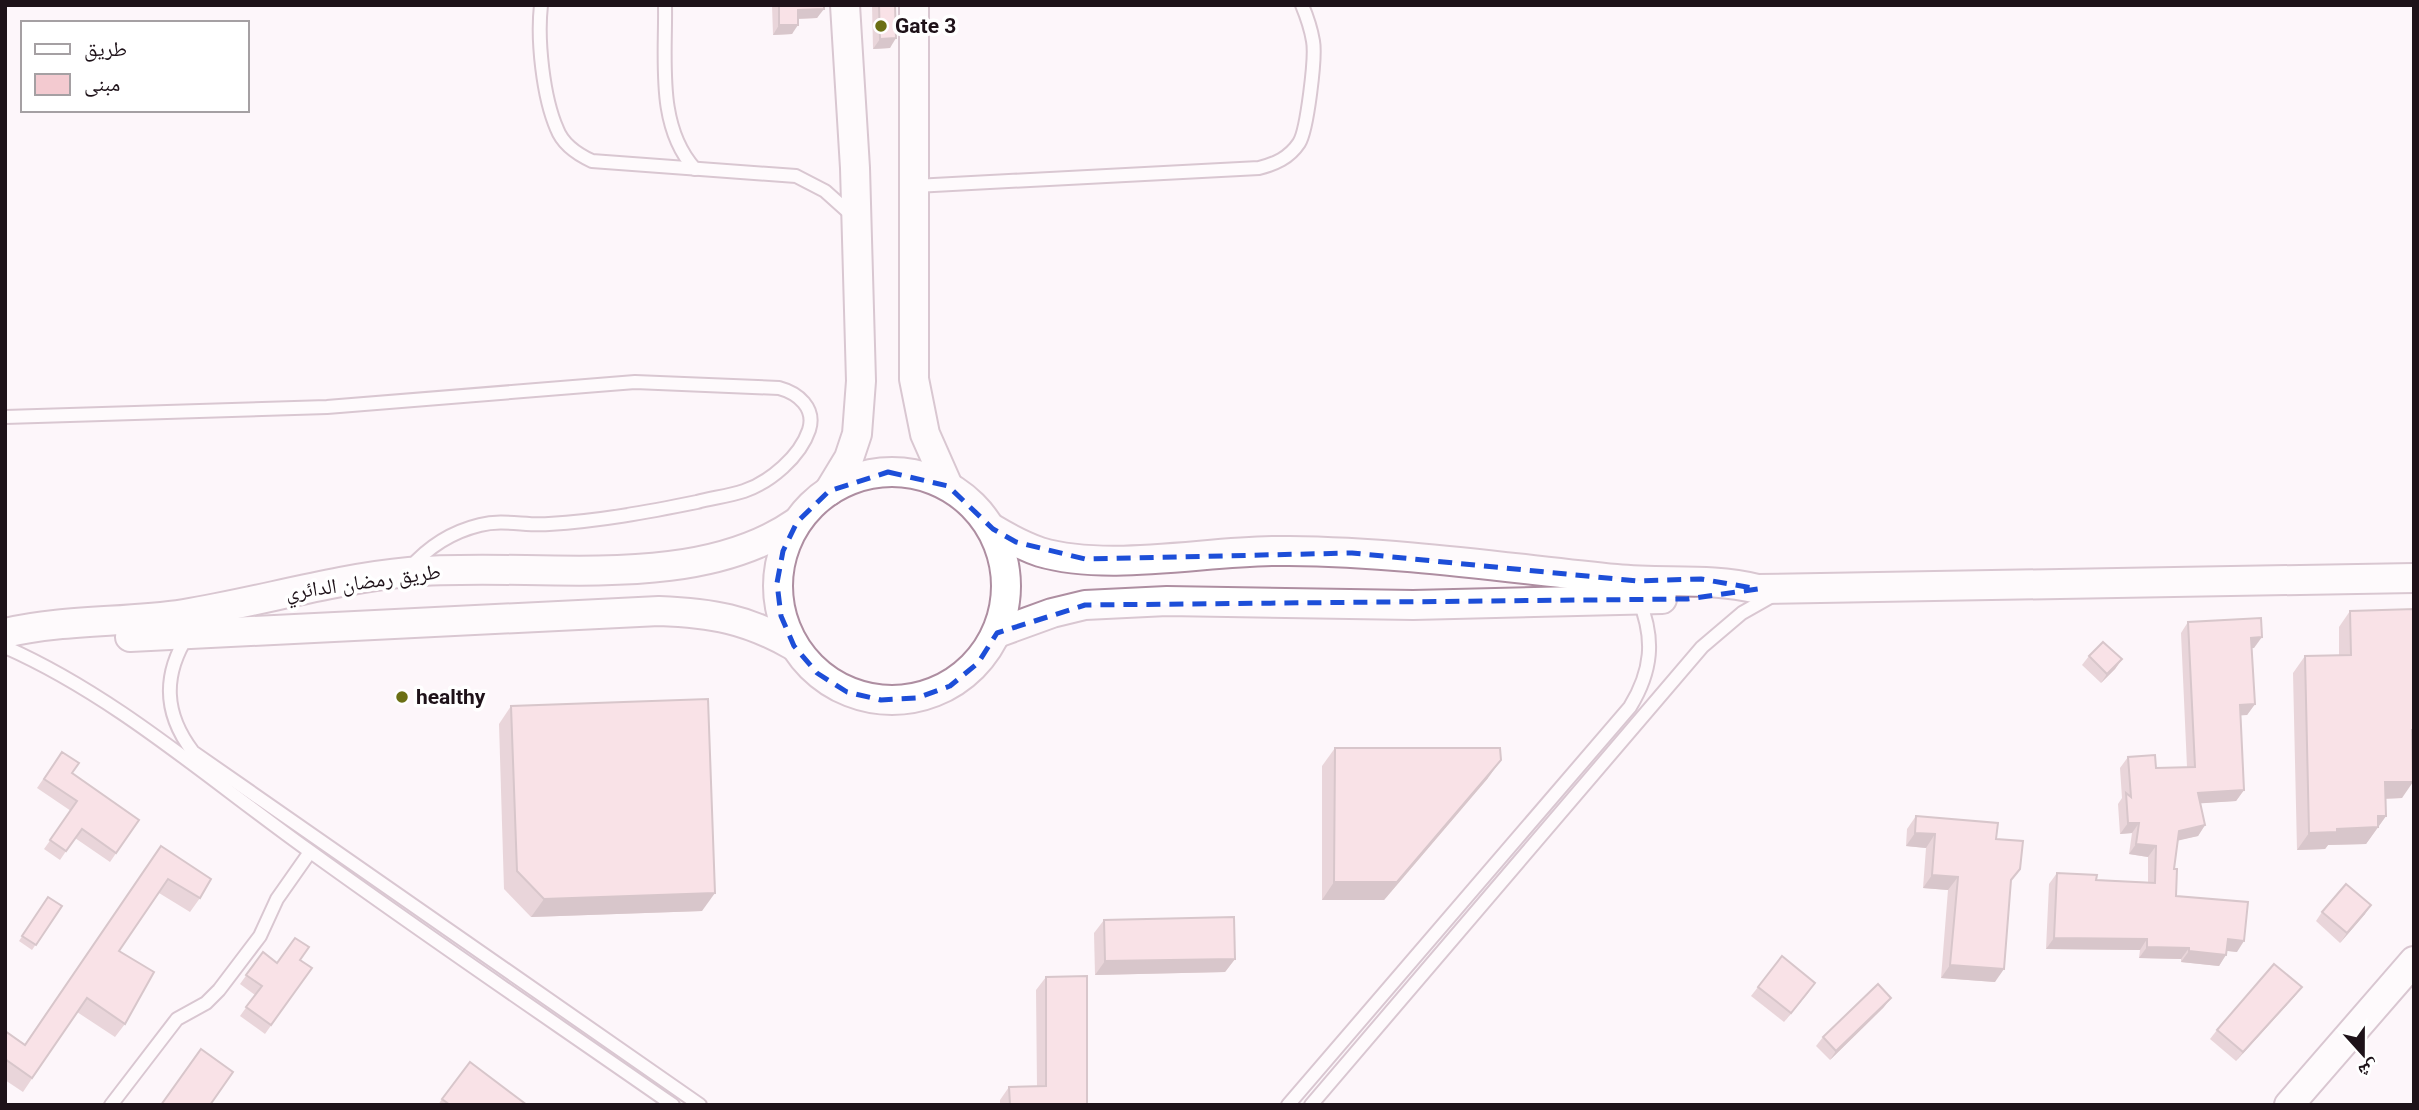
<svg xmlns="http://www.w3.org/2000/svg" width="2419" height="1110" font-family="Roboto,'Noto Naskh Arabic',sans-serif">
<rect width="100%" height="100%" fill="#fdf6fa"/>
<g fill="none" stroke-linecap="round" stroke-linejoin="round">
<g stroke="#ae8ea1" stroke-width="16">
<g id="service">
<path d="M541 5C537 40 543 97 557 129 563 145 579 155 592 161L796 176 825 191 854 217"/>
<path d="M665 5C666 60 656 126 695 169"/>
<path d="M915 186 1259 168C1275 164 1289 158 1299 143 1307 131 1316 57 1313 41 1311 29 1307 17 1302 5"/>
<path d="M5 417 327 407 635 382 779 388C798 393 816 408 809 430 800 457 770 482 744 491 729 496 712 498 697 502 648 512 600 521 549 524 526 526 503 519 480 525 451 532 428 547 409 569"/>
<path d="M188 635C162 676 164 714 193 752L700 1105"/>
<path d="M5 647C116 696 210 780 308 850 428 937 551 1020 673 1105"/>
<path d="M111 1105 177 1019 206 1003 219 990 260 936 277 899 310 852"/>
<path d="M1288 1105 1630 707C1652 671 1655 639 1639 600"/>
<path d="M1311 1105 1702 647 1742 613 1772 596"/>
</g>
</g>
<g stroke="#ae8ea1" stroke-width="32">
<g id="tertiary">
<path d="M914 5V379L925 434 948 486"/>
<circle cx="892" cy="586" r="114"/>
<path d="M829 491 849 458 857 434 861 381 855 168 845 5"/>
<path d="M993 529C1008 538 1023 546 1040 552 1111 573 1214 549 1289 551 1399 552 1507 568 1616 579 1666 584 1708 577 1758 589L2414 578"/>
<path d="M5 633C64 619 125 623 184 614 259 602 333 579 409 572 533 561 692 595 797 522"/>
<path d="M997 633 1052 613 1085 605 1167 601 1413 605 1662 599"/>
<path d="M130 637 659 611C712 613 747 619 794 646"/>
<path d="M2289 1105 2414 961"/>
</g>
</g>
<use href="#service" stroke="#fff" stroke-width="12"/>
<use href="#tertiary" stroke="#fff" stroke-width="28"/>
</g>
<g fill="#d1aeb3">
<path d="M772 5H824L817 18 798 19 792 34 773 35Z"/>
<path d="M872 5H895L890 48 873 49Z"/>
<path d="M2414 609V746H2412L2402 798 2385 799 2386 816 2366 844 2328 845 2325 849 2297 850 2293 673 2305 656H2339V627L2350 611Z"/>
<path d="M2188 622 2254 648H2252L2255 704 2247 715H2240L2244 790 2236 801 2200 803 2205 825 2198 836 2178 840 2174 869 2176 896 2237 952 2227 951 2219 966 2181 962V959L2139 958 2140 950 2046 949 2049 884 2057 873 2096 880 2148 882V857L2129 854 2132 833 2120 834 2118 804 2122 798 2120 768 2128 757 2156 768 2187 767 2181 633Z"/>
<path d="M2089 656 2122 659 2115 669 2101 683 2082 665Z"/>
<path d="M511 706 702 911 531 917 504 889 499 724Z"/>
<path d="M1335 748 1488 778 1384 900H1322V766Z"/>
<path d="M62 752 72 773 139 820 110 862 75 838 60 860 44 849 71 811 37 788Z"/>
<path d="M1916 816 1996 839 2011 882 1995 982 1941 978 1948 890 1923 888 1926 848 1906 846 1907 829Z"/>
<path d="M161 846 200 898 190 912 159 893 119 951 125 1024 115 1037 77 1012 23 1092 5 1080V1031L25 1044Z"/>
<path d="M48 897 62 906 32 950 19 941Z"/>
<path d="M2322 912 2365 914 2340 943 2316 921Z"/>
<path d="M1104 920 1235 959 1225 972 1095 975 1094 933Z"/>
<path d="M263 952 277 963 300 960 312 968 265 1034 240 1016 255 995 240 984Z"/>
<path d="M1046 977 1087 1105H1000V1100L1009 1087 1037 1086 1036 990Z"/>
<path d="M1758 987 1808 993 1784 1022 1751 996Z"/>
<path d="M2295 996 2236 1061 2210 1039 2217 1030Z"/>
<path d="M1884 1007 1830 1060 1816 1046 1823 1037Z"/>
<path d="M442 1099 527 1105H438Z"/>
</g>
<g fill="#aa8d92">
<path d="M824 9 817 18 791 19 798 10Z"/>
<path d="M779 25H798L792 34 773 35Z"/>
<path d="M896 38 890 48 873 49 880 39Z"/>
<path d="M2262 637 2254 648 2244 649 2251 638Z"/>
<path d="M2122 659 2115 669 2101 683 2107 674Z"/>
<path d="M2255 704 2247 715 2232 716 2240 705Z"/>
<path d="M2412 730H2414V746H2400Z"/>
<path d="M1501 760 1488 778 1384 900H1322L1334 882Z"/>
<path d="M2385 782H2413L2402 798 2373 799Z"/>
<path d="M2244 790 2236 801 2191 804 2198 793Z"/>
<path d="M2378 816H2386L2366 844 2328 845 2325 849 2297 850 2309 833 2337 829Z"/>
<path d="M2128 823H2139L2132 833 2120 834Z"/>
<path d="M2205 825 2198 836 2172 842 2179 831Z"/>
<path d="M1915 833 1935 834 1926 848 1906 846Z"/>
<path d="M2136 844 2156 846 2148 857 2129 854Z"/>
<path d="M1932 875 1958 877 1948 890 1923 888Z"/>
<path d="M715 893 702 911 531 917 544 899Z"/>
<path d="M2371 905 2365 914 2340 943 2347 933Z"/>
<path d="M2054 938 2147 939 2140 950 2046 949Z"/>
<path d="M2228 939 2244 941 2237 952 2220 950Z"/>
<path d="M2147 947 2189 948 2181 959 2139 958Z"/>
<path d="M2189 951 2226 955 2219 966 2181 962Z"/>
<path d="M1235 959 1225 972 1095 975 1105 961Z"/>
<path d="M1950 965 2004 969 1995 982 1941 978Z"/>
<path d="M1815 983 1808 993 1784 1022 1791 1013Z"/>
<path d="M2302 987 2295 996 2236 1061 2243 1052Z"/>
<path d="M1891 998 1884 1007 1830 1060 1836 1051Z"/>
</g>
<g fill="#f3cad0" stroke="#aa8d92" stroke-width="2">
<path d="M779 5H824V9L798 10V25H779Z"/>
<path d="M879 5H895L896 38 880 39Z"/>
<path d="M2414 609V730H2412L2413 782H2385L2386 816H2378V827L2337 829V832L2309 833 2305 656 2351 655 2350 611Z"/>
<path d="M2261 618 2262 637 2251 638 2255 704 2240 705 2244 790 2198 793 2205 825 2179 831 2174 869H2177L2176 896 2248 902 2244 941 2228 939 2226 955 2189 951V948L2147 947V939L2054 938 2057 873 2097 875 2096 880 2155 883 2156 846 2136 844 2139 823H2128L2126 793 2131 797 2128 757 2155 755 2156 768 2195 767 2188 622Z"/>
<path d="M2103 642 2122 659 2107 674 2089 656Z"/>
<path d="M708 699 715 893 544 899 517 871 511 706Z"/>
<path d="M1335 748H1500L1501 760 1397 882H1334Z"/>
<path d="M62 752 79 763 72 773 139 820 116 853 82 829 66 851 50 840 77 801 44 779Z"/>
<path d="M1916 816 1998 823 1996 839 2023 841 2020 869 2011 880 2004 969 1950 965 1958 877 1932 875 1935 834 1915 833Z"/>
<path d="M161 846 211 879 200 898 168 879 119 951 154 972 125 1024 87 998 32 1078 5 1059V1031L25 1045Z"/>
<path d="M2346 884 2371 905 2347 933 2322 912Z"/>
<path d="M48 897 62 906 36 945 22 936Z"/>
<path d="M1234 917 1235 959 1105 961 1104 920Z"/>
<path d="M295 938 309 947 300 960 312 968 271 1025 246 1007 262 986 246 975 263 952 277 963Z"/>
<path d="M1782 956 1815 983 1791 1013 1758 987Z"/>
<path d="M2274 964 2302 987 2243 1052 2217 1030Z"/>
<path d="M1087 976V1105H1010L1009 1087 1046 1086V977Z"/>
<path d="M1878 984 1891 998 1836 1051 1823 1037Z"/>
<path d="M201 1049 233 1072 210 1105H161Z"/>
<path d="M470 1062 527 1105H450L442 1099Z"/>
</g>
<path d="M0 0H2419V1110H0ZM888 472 948 486 993 529 1016 542 1085 559 1352 553 1637 581 1701 579 1758 589 1687 599 1085 605 997 633 978 663 950 686 917 698 881 700 847 692 817 673 794 646 781 616 777 583 783 551 797 522 829 491Z" fill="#fdf6fa" fill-opacity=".55" fill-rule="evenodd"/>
<path fill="none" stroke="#1d4ed8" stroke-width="5" stroke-dasharray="14 9" stroke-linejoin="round" d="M888 472 948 486 993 529 1016 542 1085 559 1352 553 1637 581 1701 579 1758 589 1687 599 1085 605 997 633 978 663 950 686 917 698 881 700 847 692 817 673 794 646 781 616 777 583 783 551 797 522 829 491Z"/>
<g fill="#6b6f14" stroke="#fff" stroke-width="2.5">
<circle cx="881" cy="26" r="7"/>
<circle cx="402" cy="697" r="7"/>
</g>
<g text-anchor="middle" stroke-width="7" stroke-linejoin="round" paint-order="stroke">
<g font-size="21" font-weight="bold" fill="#1e1219" stroke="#fff" text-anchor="start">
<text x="895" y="33">Gate 3</text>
<text x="416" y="704">healthy</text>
</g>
<g font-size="21" fill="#1e1219" stroke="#fff">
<text transform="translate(363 582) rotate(-8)" y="7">طريق رمضان الدائري</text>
</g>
</g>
<rect width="2419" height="1110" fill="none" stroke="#1e1219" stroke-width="14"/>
<rect x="21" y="21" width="228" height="91" fill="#ffffff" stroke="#a5a0a3" stroke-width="2"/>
<rect x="35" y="44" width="35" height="10" fill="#ffffff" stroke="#a5a0a3" stroke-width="2"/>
<text x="84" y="56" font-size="21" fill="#1e1219">طريق</text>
<rect x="35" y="74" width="35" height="21" fill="#f3cad0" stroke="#a5a0a3" stroke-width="2"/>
<text x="84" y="91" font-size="21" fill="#1e1219">مبنى</text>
<g transform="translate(2363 1054) rotate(159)" stroke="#ffffff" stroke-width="5" paint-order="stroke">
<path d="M0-5L12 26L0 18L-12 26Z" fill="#1e1219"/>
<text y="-10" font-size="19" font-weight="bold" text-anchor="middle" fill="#1e1219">ش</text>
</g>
</svg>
